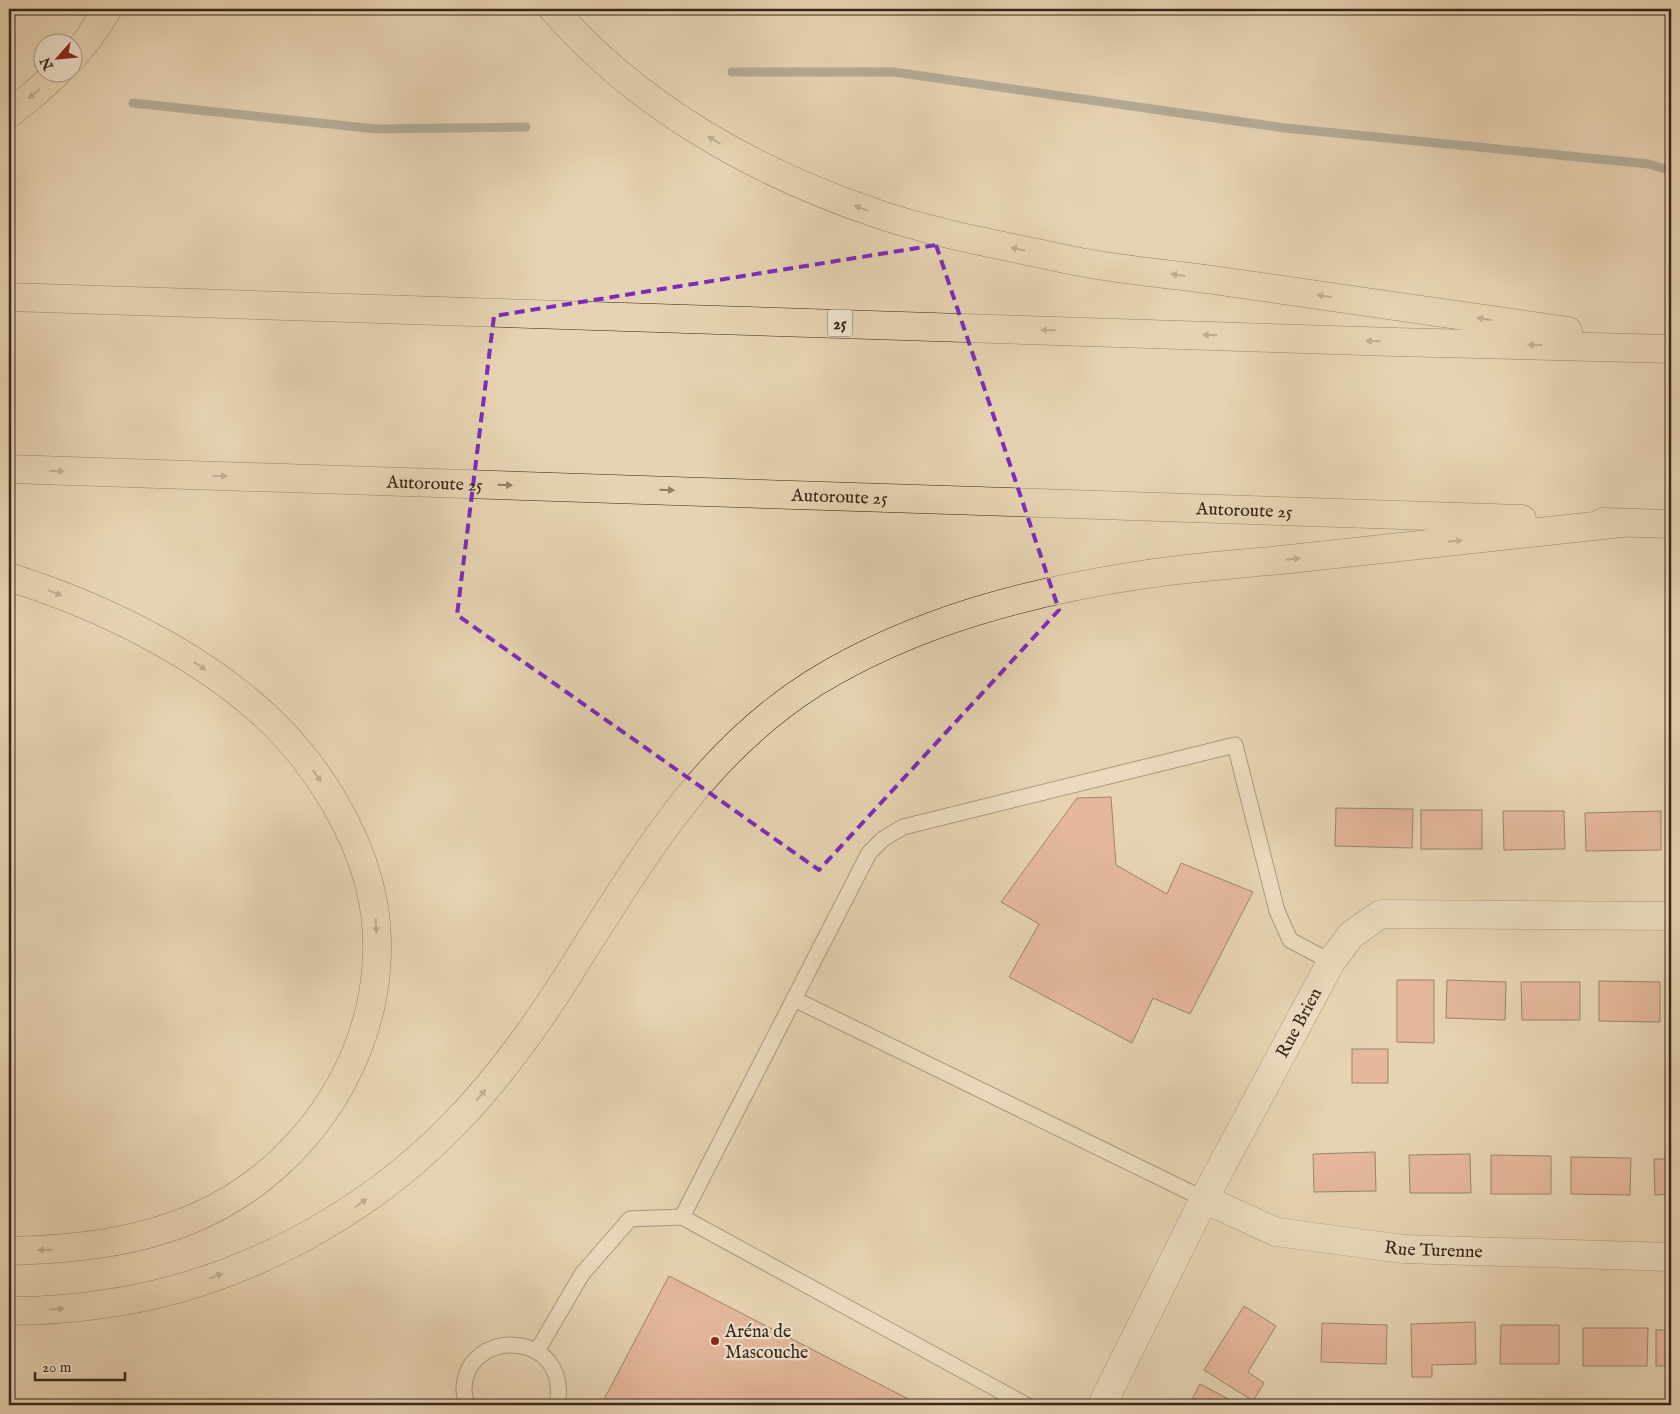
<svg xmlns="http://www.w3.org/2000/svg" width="1680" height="1414" font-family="'IM FELL English',serif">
<rect width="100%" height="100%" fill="#e7d3b2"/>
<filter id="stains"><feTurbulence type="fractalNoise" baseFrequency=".004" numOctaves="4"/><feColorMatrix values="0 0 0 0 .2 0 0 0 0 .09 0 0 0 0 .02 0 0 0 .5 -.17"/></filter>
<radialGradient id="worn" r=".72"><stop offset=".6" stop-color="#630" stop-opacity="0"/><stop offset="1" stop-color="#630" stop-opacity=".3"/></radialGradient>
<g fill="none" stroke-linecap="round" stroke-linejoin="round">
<g stroke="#747c79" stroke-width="9">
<path d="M732 72H894L1285 128 1649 164 1671 171"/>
<path d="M133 103 376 129 526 127"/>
</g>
</g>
<g fill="#e29781" stroke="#37271b">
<path d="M1592 9H1642V11Z"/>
<path d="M1111 797 1116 865 1167 894 1181 863 1253 892 1190 1014 1153 998 1132 1043 1009 977 1039 924 1001 902 1077 798Z"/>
<path d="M1336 808 1413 809 1412 848 1335 846Z"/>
<rect x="1421" y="810" width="61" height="39"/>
<path d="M1503 811H1564L1565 849 1504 850Z"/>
<path d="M1661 811V850L1586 851 1585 813Z"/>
<rect x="1668" y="812" width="3" height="41"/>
<path d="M1397 980H1434V1043L1397 1042Z"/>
<path d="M1447 980 1506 982 1505 1020 1446 1018Z"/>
<path d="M1599 981 1660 982V1022L1599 1021Z"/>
<path d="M1521 982H1580V1020H1522Z"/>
<rect x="1352" y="1049" width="36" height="34"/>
<path d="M1375 1152 1376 1191 1314 1192 1313 1154Z"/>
<path d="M1470 1154 1471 1193H1410L1409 1155Z"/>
<path d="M1491 1155 1551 1156V1194H1491Z"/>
<path d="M1571 1157 1631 1158 1630 1195 1571 1194Z"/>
<path d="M1654 1159H1671V1194L1655 1195Z"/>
<path d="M669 1276 920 1405H601Z"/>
<path d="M1244 1306 1276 1326 1248 1372 1264 1383 1253 1401 1204 1370Z"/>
<path d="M1475 1322 1476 1364 1432 1365V1377H1412L1411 1324Z"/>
<path d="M1322 1323 1387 1325 1386 1364 1321 1362Z"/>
<path d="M1501 1325H1559V1364H1500Z"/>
<path d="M1583 1328H1648L1647 1366H1583Z"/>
<rect x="1656" y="1330" width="15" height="36"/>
<path d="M1200 1384 1234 1402 1232 1405H1189Z"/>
</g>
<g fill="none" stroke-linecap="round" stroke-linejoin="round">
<g stroke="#635241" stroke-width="17">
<g id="lane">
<path d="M794 999 1204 1199"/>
<path d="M537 1351 582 1274 630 1219 682 1217"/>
<path d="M466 1405C466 1400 464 1395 464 1390 465 1326 572 1330 557 1405"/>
<path d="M1026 1405 682 1217 869 853 883 839 903 827 1235 745 1277 911 1290 940 1331 962"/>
</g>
</g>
<g stroke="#635241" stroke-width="29">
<g id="street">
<path id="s1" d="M1204 1199 1276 1232 1403 1249 1671 1257"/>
<path id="s2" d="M1102 1405 1204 1199 1331 962 1351 935 1381 914 1671 916"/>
</g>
</g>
<g stroke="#37271b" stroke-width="29">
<g id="highway">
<path d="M553 9C638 107 756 173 878 214 928 231 980 241 1032 252 1048 255 1064 259 1080 262 1129 271 1178 275 1227 282 1341 298 1454 315 1568 331"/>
<path d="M72 58 88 39 108 9"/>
<path d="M9 114 35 93 58 72"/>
<path d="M9 297 1394 342 1671 349"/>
<path id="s3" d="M9 469 1522 519"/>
<path d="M1603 522 1671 524"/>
<path d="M9 577C111 609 233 669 301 754 334 795 363 848 373 901 396 1030 319 1161 201 1215 140 1243 75 1249 9 1251"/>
<path d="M9 1311C41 1311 72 1309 104 1304 235 1286 363 1218 454 1124 503 1074 544 1015 580 956 646 852 706 751 814 683 915 621 1031 591 1147 574 1194 567 1242 564 1290 559 1400 547 1511 535 1622 523"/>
</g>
</g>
<path stroke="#37271b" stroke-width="3" stroke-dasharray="4 2.5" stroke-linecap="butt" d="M316 1405C331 1403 347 1399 361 1405"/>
<use href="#lane" stroke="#efe2cd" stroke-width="15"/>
<use href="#street" stroke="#efe2cd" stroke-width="28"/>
<use href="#highway" stroke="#e7d3b2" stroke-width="28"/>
</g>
<defs><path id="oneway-solid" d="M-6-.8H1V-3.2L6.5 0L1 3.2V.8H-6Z" transform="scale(1.25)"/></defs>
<g fill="#8f7d66">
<use href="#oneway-solid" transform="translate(34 94) rotate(140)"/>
<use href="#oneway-solid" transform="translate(714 140) rotate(-149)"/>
<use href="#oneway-solid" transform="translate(861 208) rotate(-160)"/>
<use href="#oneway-solid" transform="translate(1018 249) rotate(-168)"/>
<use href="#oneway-solid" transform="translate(1178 275) rotate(-172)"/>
<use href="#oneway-solid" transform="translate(1324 296) rotate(-172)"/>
<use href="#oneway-solid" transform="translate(1484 319) rotate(-172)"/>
<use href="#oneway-solid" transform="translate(1048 330) rotate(-178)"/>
<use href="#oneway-solid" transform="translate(1210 335) rotate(-178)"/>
<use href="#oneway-solid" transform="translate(1373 341) rotate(-178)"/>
<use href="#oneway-solid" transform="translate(1535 345) rotate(-178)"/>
<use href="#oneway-solid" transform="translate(57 471) rotate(2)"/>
<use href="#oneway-solid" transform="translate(220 476) rotate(2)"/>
<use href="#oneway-solid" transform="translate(505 485) rotate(2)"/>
<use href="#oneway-solid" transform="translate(667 490) rotate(2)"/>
<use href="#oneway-solid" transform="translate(1455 541) rotate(-6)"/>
<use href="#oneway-solid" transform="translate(1293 559) rotate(-6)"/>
<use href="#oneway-solid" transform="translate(55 593) rotate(20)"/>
<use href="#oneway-solid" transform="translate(200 666) rotate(34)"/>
<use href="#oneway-solid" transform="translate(317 776) rotate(56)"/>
<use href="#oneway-solid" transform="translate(376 926) rotate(87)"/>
<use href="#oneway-solid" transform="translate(481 1095) rotate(-50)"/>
<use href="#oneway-solid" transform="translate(361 1203) rotate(-35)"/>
<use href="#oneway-solid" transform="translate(45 1250) rotate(178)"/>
<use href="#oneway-solid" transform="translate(216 1276) rotate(-20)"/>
<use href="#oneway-solid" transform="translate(57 1309) rotate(-3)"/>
</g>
<path d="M0 0H1680V1414H0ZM936 245 1059 610 819 870 457 615 494 316Z" fill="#e7d3b2" fill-opacity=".55" fill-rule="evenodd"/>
<path fill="none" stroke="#7b2cbf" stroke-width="4" stroke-dasharray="10 6" stroke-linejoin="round" d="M936 245 1059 610 819 870 457 615 494 316Z"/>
<circle fill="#8f2418" stroke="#efe2cd" stroke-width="2" cx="715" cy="1341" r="5"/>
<g text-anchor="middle" stroke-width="4.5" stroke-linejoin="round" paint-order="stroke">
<rect fill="#efe2cd" stroke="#6e5f50" stroke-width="1" x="827.5" y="309.5" width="25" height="27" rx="4"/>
<g font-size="16" font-weight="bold" fill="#37271b">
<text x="840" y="329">25</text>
</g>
<g font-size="18" fill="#37271b" stroke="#efe2cd">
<text dy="6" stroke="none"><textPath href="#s3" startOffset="426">Autoroute 25</textPath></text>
<text dy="6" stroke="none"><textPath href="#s3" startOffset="831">Autoroute 25</textPath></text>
<text dy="6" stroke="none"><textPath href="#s3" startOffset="1236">Autoroute 25</textPath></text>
<text dy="6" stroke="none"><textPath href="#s2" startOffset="430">Rue Brien</textPath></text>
<text dy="6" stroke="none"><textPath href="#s1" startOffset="238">Rue Turenne</textPath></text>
</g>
<g font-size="18" fill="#37271b" stroke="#efe2cd" text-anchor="start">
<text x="725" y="1337">Aréna de<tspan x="725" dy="21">Mascouche</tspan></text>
</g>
</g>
<rect width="1680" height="1414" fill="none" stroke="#e7d3b2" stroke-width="30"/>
<rect x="10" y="10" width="1660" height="1394" fill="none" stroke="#37271b" stroke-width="2.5"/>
<rect x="15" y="15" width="1650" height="1384" fill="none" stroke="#37271b"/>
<g transform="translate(58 58) rotate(243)"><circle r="24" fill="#efe2cd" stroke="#a59786"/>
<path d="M0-4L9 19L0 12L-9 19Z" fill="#8f2418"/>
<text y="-8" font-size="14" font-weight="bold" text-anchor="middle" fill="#37271b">N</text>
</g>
<path d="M35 1372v8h90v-8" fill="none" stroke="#37271b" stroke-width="2.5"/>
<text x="42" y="1372" font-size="15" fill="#37271b" stroke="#efe2cd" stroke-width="4" paint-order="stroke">20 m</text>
<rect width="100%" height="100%" filter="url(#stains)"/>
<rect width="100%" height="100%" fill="url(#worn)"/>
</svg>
